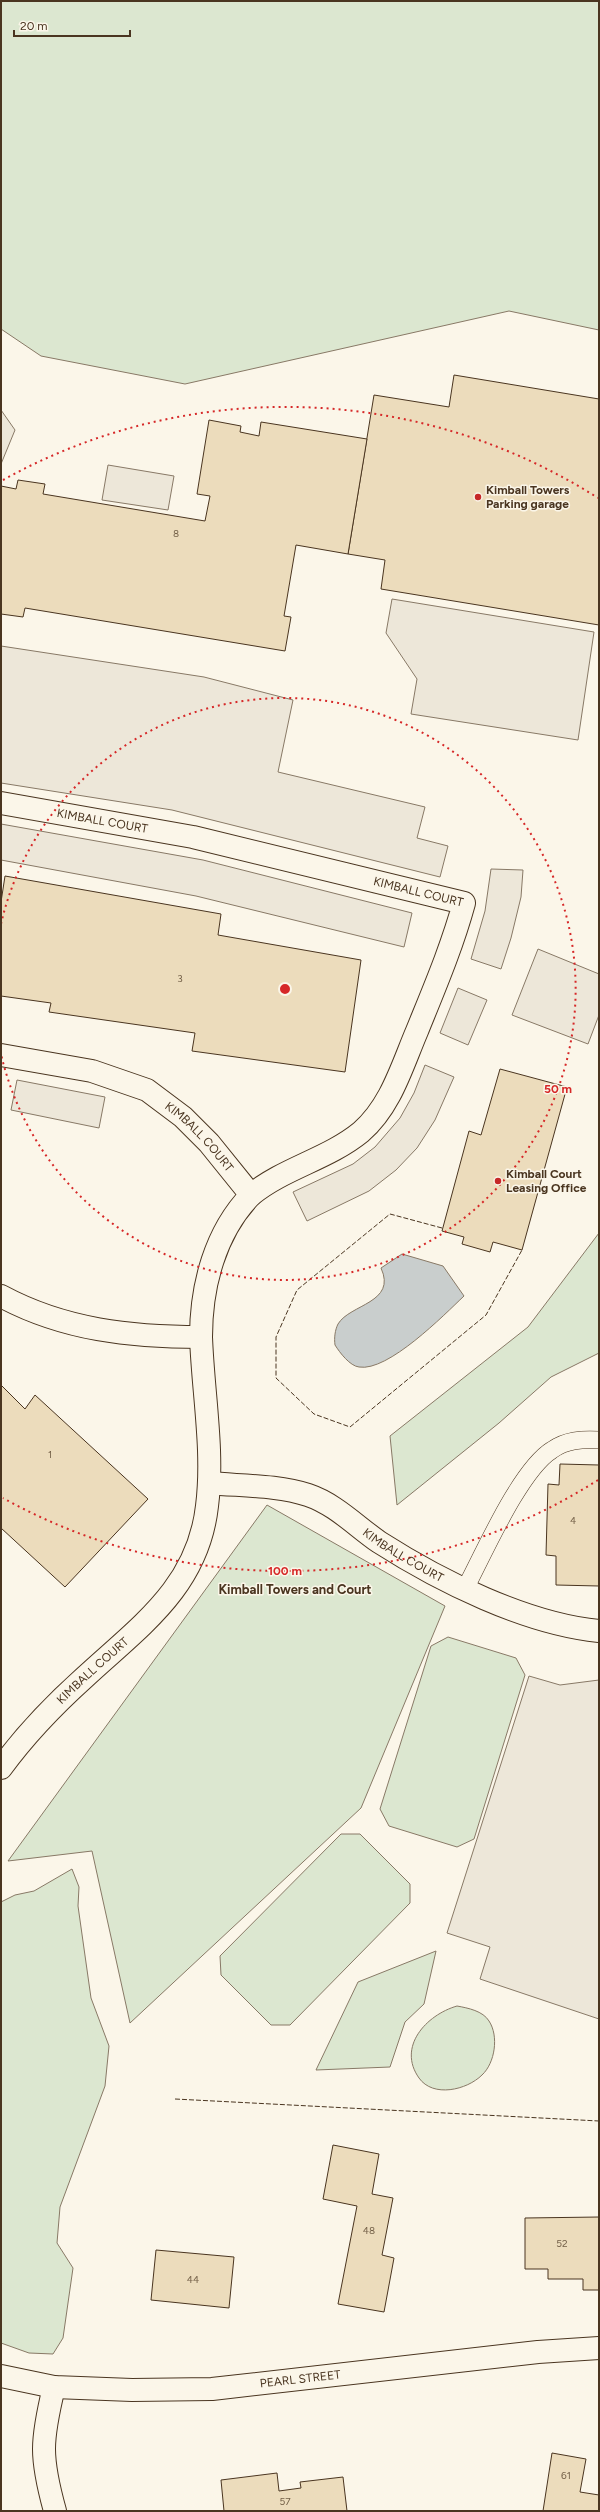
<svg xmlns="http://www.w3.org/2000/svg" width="600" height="2512" font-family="Figtree,sans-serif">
<rect width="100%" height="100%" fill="#fbf6e9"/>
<g fill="#dce7d0" stroke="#887966">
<path d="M1 1H599V330L509 311 185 384 41 356 1 329Z"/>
<path d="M599 1233V1353L551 1377 499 1423 397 1505 390 1436 528 1327Z"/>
<path d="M267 1505 445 1606 361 1808 130 2023 92 1851 8 1861Z"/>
<path d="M448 1637 516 1658 525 1675 474 1839 457 1847 389 1826 380 1809 431 1646Z"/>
<path d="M341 1834H360L410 1884V1903L290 2025H271L221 1975 220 1956Z"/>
<path d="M72 1869 79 1887 78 1906 91 1998 109 2046 105 2086 60 2207 57 2243 73 2268 63 2338 53 2354 29 2353 1 2343V1902L15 1895 34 1891Z"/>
<path d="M436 1951 424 2004 405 2022 390 2067 316 2070 358 1982Z"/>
<path d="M457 2006C468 2008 483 2011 489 2021 499 2036 495 2063 482 2075 467 2090 433 2098 419 2078 397 2047 426 2015 457 2006Z"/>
</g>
<g fill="#ede7d9" stroke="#887966">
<path d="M1 410 15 430 1 464Z"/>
<path d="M108 465 174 476 168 510 102 500Z"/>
<path d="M392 599 594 632 578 740 411 714 417 679 386 633Z"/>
<path d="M1 646 204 677 293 700 278 772 425 807 417 838 448 846 440 877 172 810 1 783Z"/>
<path d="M1 824 203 860 412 913 404 947 196 896 1 860Z"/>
<path d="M491 869 523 870 521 897 511 938 501 969 471 959 485 911Z"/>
<path d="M538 949 599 974V1015L588 1044 512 1015Z"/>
<path d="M458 988 487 1000 468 1045 440 1033Z"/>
<path d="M425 1065 454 1077 435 1120 417 1148 396 1170 369 1191 307 1221 293 1192 353 1164 375 1147 400 1118 414 1093Z"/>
<path d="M17 1080 105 1097 99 1128 11 1110Z"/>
<path d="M529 1676 560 1685 599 1680V2019L480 1979 490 1947 447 1933Z"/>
</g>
<path fill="#c9cecd" stroke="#887966" d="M402 1254 443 1266 464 1296C444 1315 388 1372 359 1367 350 1366 340 1353 335 1345 334 1338 335 1330 338 1324 350 1304 397 1303 381 1268Z"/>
<g fill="#ecdcbc" stroke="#4a3520">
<path d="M454 375 599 399V625L381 589 385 560 348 554 374 395 449 407Z"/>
<path d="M209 420 241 426 240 432 259 436 261 422 367 439 348 554 296 545 284 616 291 617 285 651 25 608 23 617 1 614V486L16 489 18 480 45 484 43 494 205 521 210 496 197 494Z"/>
<path d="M5 876 221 914 218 935 361 960 345 1072 192 1051 195 1033 49 1012 51 1003 1 996V902Z"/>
<path d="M500 1069 567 1087 522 1250 493 1242 490 1252 462 1244 464 1237 442 1231 469 1131 481 1135Z"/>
<path d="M1 1385 25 1409 35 1395 148 1499 65 1587 1 1528Z"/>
<path d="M560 1464 599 1465V1586L556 1585V1556L546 1555 548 1484 559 1485Z"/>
<path d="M333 2145 379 2154 372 2194 393 2198 382 2255 394 2258 384 2312 338 2304 357 2206 323 2199Z"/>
<path d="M599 2217V2290H583V2279H548V2269H525V2218Z"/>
<path d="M156 2250 234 2257 229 2308 151 2300Z"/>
<path d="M552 2453 586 2459 580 2492 599 2495V2511H543Z"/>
<path d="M277 2473 279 2491 301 2488 300 2482 343 2477 347 2511H224L221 2480Z"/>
</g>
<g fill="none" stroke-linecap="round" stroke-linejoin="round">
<g stroke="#4a3520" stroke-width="18">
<path id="service" d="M465 1589C484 1553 520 1470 552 1450 566 1440 582 1439 599 1440"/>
</g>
<g stroke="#4a3520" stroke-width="24">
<g id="minor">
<path id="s1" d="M1 803 193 837 464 903C452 947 434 989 417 1031 402 1066 391 1106 361 1132 328 1159 284 1168 251 1195"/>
<path id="s2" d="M1 1055 92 1071 147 1090 183 1117 209 1143 251 1195C215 1232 201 1286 201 1337 131 1337 64 1330 1 1296"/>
<path id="s3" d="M209 1483C241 1486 278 1485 308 1495 335 1504 356 1526 379 1542 440 1581 526 1624 599 1631"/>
<path id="s4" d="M1 1768C25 1735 55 1704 85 1677 140 1626 198 1587 207 1506 214 1451 203 1393 201 1337"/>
<path d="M54 2387C41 2441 40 2457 55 2511"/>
</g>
</g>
<g stroke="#4a3520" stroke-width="24">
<g id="tertiary">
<path id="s5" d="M1 2376 54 2387 132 2390 212 2389 538 2352 599 2348"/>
</g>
</g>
<use href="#service" stroke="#fbf6e9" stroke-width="17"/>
<use href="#minor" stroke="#fbf6e9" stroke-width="22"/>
<use href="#tertiary" stroke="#fbf6e9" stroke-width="22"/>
<g stroke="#4a3520" stroke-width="1" stroke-dasharray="5 2" stroke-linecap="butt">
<path d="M442 1228 390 1214 297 1290 276 1337V1378L314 1414 350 1427 486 1315 522 1250"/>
<path d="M175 2099 599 2121"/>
</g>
</g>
<g fill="none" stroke="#d62828" stroke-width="2" stroke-dasharray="2 4">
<path d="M1 924A291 291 0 1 1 1 1054"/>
<path d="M598 1480A582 582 0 0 1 3 1498M3 480A582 582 0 0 1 598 498"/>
</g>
<g fill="#c62828" stroke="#fbf6e9" stroke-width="1.5">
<circle cx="478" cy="497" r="4"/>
<circle cx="498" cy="1181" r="4"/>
</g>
<g text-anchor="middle" stroke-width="3" stroke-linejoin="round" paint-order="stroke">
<g font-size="10" fill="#725f47">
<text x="176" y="537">8</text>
<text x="180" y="982">3</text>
<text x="50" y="1458">1</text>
<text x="573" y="1524">4</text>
<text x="369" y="2234">48</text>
<text x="562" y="2247">52</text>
<text x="193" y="2283">44</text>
<text x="566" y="2479">61</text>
<text x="285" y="2505">57</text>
</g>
<g font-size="12" font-weight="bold" fill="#4a3520" stroke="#fbf6e9" text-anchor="start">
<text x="486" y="494">Kimball Towers<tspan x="486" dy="14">Parking garage</tspan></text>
<text x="506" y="1178">Kimball Court<tspan x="506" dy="14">Leasing Office</tspan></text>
</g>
<g font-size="12" fill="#4a3520" stroke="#fbf6e9">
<text dy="4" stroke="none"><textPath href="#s1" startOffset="103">KIMBALL COURT</textPath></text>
<text dy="4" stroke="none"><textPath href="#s1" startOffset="427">KIMBALL COURT</textPath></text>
<text dy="4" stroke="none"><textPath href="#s2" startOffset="221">KIMBALL COURT</textPath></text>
<text dy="4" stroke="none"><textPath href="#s3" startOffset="213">KIMBALL COURT</textPath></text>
<text dy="4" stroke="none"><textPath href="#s4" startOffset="134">KIMBALL COURT</textPath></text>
<text dy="4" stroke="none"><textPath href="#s5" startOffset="301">PEARL STREET</textPath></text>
</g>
<g font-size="13" font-weight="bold" fill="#4a3520" stroke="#fbf6e9">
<text x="295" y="1594">Kimball Towers and Court</text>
</g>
</g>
<circle cx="285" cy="989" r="6" fill="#d62828" stroke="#fbf6e9" stroke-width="2"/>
<g font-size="12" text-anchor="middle" font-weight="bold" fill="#d62828" stroke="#fbf6e9" stroke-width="3" stroke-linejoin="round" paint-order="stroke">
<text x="558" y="1093">50 m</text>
<text x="285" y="1575">100 m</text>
</g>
<rect width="600" height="2512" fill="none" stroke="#4a3520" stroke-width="4"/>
<path d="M14 30v6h116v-6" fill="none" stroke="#4a3520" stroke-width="2"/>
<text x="20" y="30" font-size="12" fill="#4a3520" stroke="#fbf6e9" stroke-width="3" paint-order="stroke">20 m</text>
</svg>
